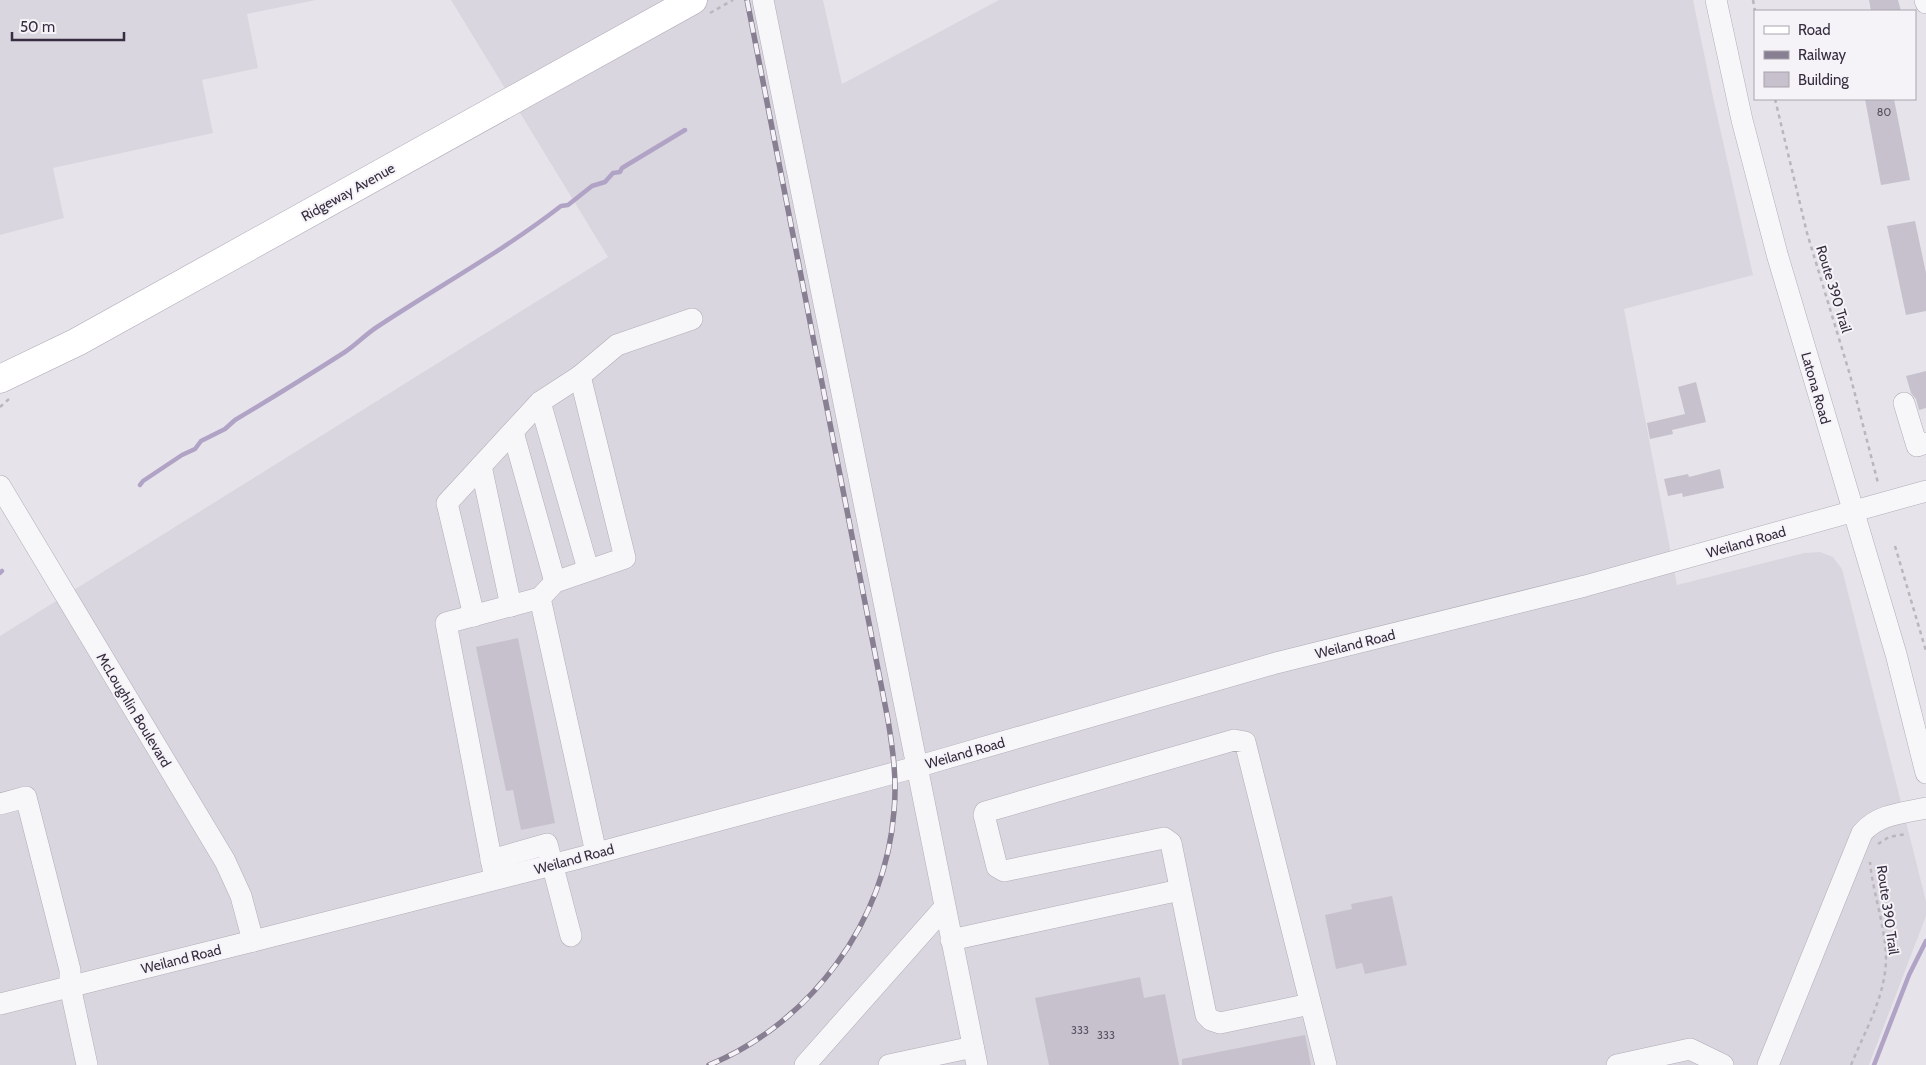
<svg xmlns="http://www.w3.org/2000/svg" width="1926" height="1065" font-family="Cabin,sans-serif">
<rect width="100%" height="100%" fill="#e6e4ea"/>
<g fill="#dad6df">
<path d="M0 0H316L247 14 258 68 202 80 213 133 53 168 64 218 0 235Z"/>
<path d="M451 0H823L842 84 999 0H1693L1713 97 1753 275 1624 309 1677 585 1804 553 1820 552 1833 557 1842 569 1926 901V916L1869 1065H0V636L608 257Z"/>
</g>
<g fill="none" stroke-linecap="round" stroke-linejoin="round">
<g stroke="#b0a3c6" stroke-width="4.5">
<path d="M140 485 143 481 182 455 195 449 201 441 225 429 235 420C272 398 309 375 345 352 357 344 366 334 377 327 439 286 503 251 561 206L568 205 592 186 605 182 613 173 620 172 622 168 685 130"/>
<path d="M0 573 2 571"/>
<path d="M1874 1065 1909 975 1926 941"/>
</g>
</g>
<g fill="#c6c1cc">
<path d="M1869 0H1898L1901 11H1871Z"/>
<path d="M1865 99H1894L1910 180 1881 185Z"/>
<path d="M1915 221 1926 273V311L1906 315 1887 226Z"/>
<path d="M1926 371V408L1919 410 1916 399 1911 393 1906 376Z"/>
<path d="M1696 382 1706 422 1672 430 1673 434 1650 439 1647 423 1685 414 1678 387Z"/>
<path d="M1720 469 1724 488 1683 497 1682 493 1668 496 1664 479 1688 474 1689 477Z"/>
<path d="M518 638 555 823 521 830 513 790 506 791 476 647Z"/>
<path d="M1392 896 1407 965 1365 974 1362 963 1336 969 1325 915 1352 909 1351 904Z"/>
<path d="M1140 977 1144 998 1165 994 1179 1065H1049L1035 998Z"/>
<path d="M1305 1035 1311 1065H1182V1059Z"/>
</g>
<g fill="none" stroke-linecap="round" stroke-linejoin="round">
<g stroke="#b1adb7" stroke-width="22">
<g id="minor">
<path d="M763 0 977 1065"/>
<path d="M1716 0 1742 120 1777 254 1896 654 1926 773"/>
<path d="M1925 0 1926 3"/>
<path d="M540 402 588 569"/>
<path d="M1904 403 1917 446 1926 443"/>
<path d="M513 432 555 582"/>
<path d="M481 466 511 606"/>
<path d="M0 486 225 861 241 896 253 941"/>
<path d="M540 598 596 853"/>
<path d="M474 616 447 503 540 402 580 376 617 345 692 319"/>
<path d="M0 804 26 797 70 970V986L87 1065"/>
<path d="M491 860 547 844 571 936"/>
<path d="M495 879 446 623 540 598 555 582 625 558 580 376"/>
<path d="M951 940 1180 890"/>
<path d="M0 1004 253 941 579 858 916 767 1276 663 1585 586 1926 491"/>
<path d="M1310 1004 1220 1023 1211 1020 1206 1015 1171 843 1164 838 1004 871 997 867 984 815 985 812 1234 740 1245 742 1326 1065"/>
<path d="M805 1065 944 908"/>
<path d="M889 1065 973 1047"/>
<path d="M1617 1065 1690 1049 1723 1065"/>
<path d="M1768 1065 1862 833C1878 814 1903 813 1926 808"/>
</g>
</g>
<g stroke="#aba4b4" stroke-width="29">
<path id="major" d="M0 379 77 342 693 0"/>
</g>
<g stroke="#b9b6be" stroke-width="2.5" stroke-dasharray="4 4" stroke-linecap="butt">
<path d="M1753 0 1755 11"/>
<path d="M710 13 733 0"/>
<path d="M1775 99 1807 233 1850 375 1878 483"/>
<path d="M0 407 9 399"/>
<path d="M1895 546 1926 651"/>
<path d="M1878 844 1889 837 1906 834"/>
<path d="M1851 1065C1865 1031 1885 997 1886 960 1886 927 1873 895 1870 862"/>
</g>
<use href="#minor" stroke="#f7f6f9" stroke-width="21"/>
<use href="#major" stroke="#fff" stroke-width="28"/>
<g stroke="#887f92" stroke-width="5.5">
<path id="rail" d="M709 1065C811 1023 886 921 894 811 897 780 893 750 888 720L747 0"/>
</g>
<use href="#rail" stroke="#f5f3f7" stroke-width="4" stroke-dasharray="11" stroke-linecap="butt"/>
</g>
<g text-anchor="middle" stroke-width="4" stroke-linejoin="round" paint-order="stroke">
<g font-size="11" fill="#5a5263">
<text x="1884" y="116">80</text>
<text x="1080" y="1034">333</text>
<text x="1106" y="1039">333</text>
</g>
<g font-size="14" fill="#362d40" stroke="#f5f3f7">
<text transform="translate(348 192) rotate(-29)" y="5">Ridgeway Avenue</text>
<text transform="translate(1834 289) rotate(73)" y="5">Route 390 Trail</text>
<text transform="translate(1816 388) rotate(74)" y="5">Latona Road</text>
<text transform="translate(1746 542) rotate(-16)" y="5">Weiland Road</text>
<text transform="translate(1355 644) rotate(-14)" y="5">Weiland Road</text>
<text transform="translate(134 710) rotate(59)" y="5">McLoughlin Boulevard</text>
<text transform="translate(965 753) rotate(-16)" y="5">Weiland Road</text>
<text transform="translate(574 859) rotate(-15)" y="5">Weiland Road</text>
<text transform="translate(1888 910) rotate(82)" y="5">Route 390 Trail</text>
<text transform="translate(181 959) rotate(-14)" y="5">Weiland Road</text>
</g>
</g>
<rect x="1754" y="10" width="162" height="90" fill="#f5f3f7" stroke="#a9a4ae"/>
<rect x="1764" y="26" width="25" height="8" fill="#ffffff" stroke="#a9a4ae"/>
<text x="1798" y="35" font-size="15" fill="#362d40">Road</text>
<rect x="1764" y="51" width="25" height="8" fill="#887f92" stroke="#a9a4ae"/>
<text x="1798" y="60" font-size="15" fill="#362d40">Railway</text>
<rect x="1764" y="72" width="25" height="15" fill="#c6c1cc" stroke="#a9a4ae"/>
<text x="1798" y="85" font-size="15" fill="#362d40">Building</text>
<path d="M12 32v8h112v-8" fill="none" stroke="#362d40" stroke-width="2.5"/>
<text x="20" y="32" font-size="15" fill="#362d40" stroke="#f5f3f7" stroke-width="4" paint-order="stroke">50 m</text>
</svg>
